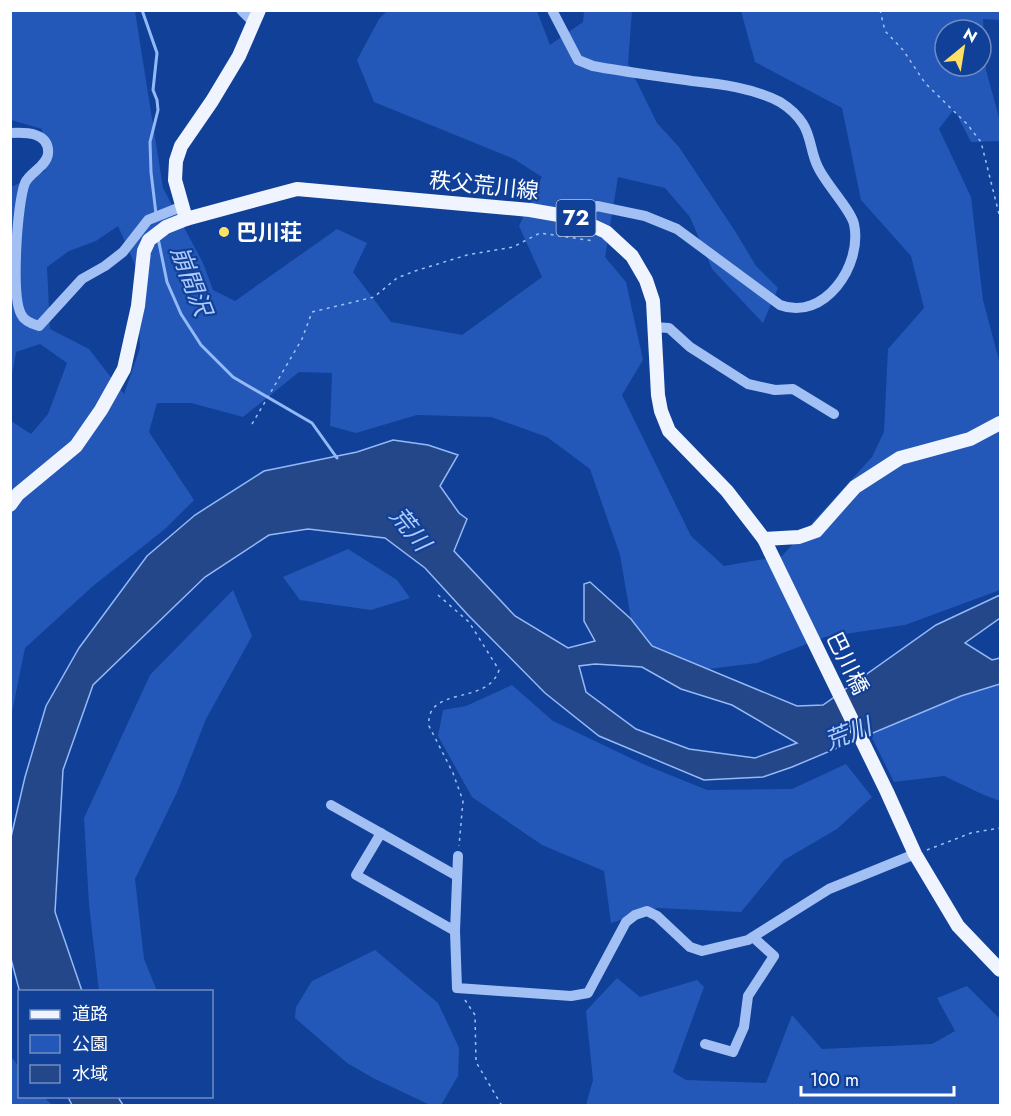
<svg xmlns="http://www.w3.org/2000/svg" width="1011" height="1116" font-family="Jost,'Noto Sans JP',sans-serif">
<rect width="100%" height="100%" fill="#104098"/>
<g fill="#2358b8" fill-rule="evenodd">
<path d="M11 11H135L163 188 203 263 213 290 235 301 337 229 367 243 353 272 391 322 462 335 542 277 519 226 542 177 514 159 374 102 357 60 379 19 387 11H537L550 45 583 22 584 11H632L628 64 657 123 679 147 735 231 756 266 778 288 763 323 712 269 690 217 665 188 618 177 605 257 626 282 643 360 622 395 691 536 724 566 782 556 872 457 884 432 888 349 924 308 911 256 861 200 842 108 755 62 741 11H1000V20L983 19 986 70 1000 121V141L971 142 954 109 939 129 971 197 983 300 1000 364V590L905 625 825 637 757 663 708 669 652 646 631 619 620 555 590 469 547 437 491 417 417 415 356 433 330 426 332 373 299 372 243 417 191 403H157L149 432 194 500 165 529 93 586 25 648 11 717V421L31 434 48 414 67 363 40 344 16 352 11 380V187L45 171 42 129 11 120ZM945 30H981V66H945ZM118 226 136 267 140 348 124 394 89 349 50 329 47 267 69 251 96 241Z"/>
<path d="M348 549 397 580 410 598 371 610 300 600 283 577Z"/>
<path d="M233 590 252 636 206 719 178 790 135 879 144 959 157 991H99L89 905 84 818 150 675Z"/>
<path d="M1000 684V801L984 795 944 776 894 782 870 734 961 696Z"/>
<path d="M512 685 553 721 643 764 707 790 792 789 846 764 872 797 837 829 784 860 741 912 657 908 611 923 604 871 542 845 472 797 438 736 443 710 466 706Z"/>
<path d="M375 950 438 1003 459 1048 458 1076 441 1105H430L373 1078 347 1063 295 1018 296 1007 312 981Z"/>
<path d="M617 978 640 997 697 980 704 987 673 1072 686 1080 766 1083 792 1015 822 1049 932 1044 955 1031 937 998 967 986 1000 1019V1105H586L593 1080 586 1011Z"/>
<path d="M10 1055 19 1067 20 1096 44 1097 52 1105H11Z"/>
</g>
<g fill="#24478a" stroke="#93b9f8" stroke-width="1.5" fill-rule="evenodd">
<path d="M393 440 428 445 458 455 440 486 459 513 467 519 454 551 515 616 568 648 595 641 584 621V584L590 582 631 619 652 646 797 706 823 705 936 625 1000 595V618L965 643 992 660 1000 658V684L961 696 792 767 763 777 704 780 599 736 545 693 468 615 425 568 385 538 308 529 269 535 205 577 93 685 63 770 55 912 82 991 20 992V993L11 959V837L25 777 46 706 79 648 147 556 195 515 264 471 357 452ZM595 664 642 667 681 689 732 705 797 743 755 758 689 749 636 729 586 692 579 666Z"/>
<path d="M68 1097H118L123 1105H72Z"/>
</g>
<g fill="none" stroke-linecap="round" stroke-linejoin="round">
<g stroke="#93b9f8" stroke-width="3">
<path d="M142 10 157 53 153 90 157 100 158 110 150 142 151 172 156 214"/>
<path d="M158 238 167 282 181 314 201 345 233 377 312 423 337 458"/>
</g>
<g stroke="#a2c0f4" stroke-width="1.5" stroke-dasharray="3 4.5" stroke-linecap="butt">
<path d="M880 10 885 31 903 50 925 83 967 124 981 142 1000 218"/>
<path d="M252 424 302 339 312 312 374 297 397 278 415 271 467 255 513 247 540 233 594 241"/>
<path d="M438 595 469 622 499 670C488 706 425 685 429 726L453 773 463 801 459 846"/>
<path d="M927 850 971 833 1000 828"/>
<path d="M465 1000 475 1015 476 1062 502 1106"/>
</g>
<g stroke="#a2c0f4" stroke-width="10">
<path d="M241 10 253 22"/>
<path d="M552 10 578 60 593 66C625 72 659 76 692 81 721 84 753 88 780 102 788 107 798 116 803 124 811 136 811 154 818 167 825 183 851 210 854 224 863 265 824 322 780 305L677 229 645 216 597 206 576 218"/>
<path d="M10 133C25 132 50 132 48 154 46 167 30 172 25 183 17 203 11 295 21 314 24 321 32 324 39 326L82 279 105 266 123 252 148 220 183 206"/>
<path d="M654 327 669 328 690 347 748 384 775 390 793 389 834 414"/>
<path d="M331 805 457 876"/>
<path d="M381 833 356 875 455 931"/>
<path d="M458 856 455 931 457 988 571 996 588 993 626 922 635 915 647 911 657 916 690 947 702 951 748 940 829 889 915 854"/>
<path d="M705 1044 733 1052 744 1027 748 996 774 956 753 937"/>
</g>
<g stroke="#eff4ff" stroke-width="14">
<path d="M186 219 175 180 176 161 181 146 212 101 239 56 259 10"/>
<path d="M10 505 18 494 76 446 101 410 124 369 138 306 144 251 149 240 166 227 186 219 297 189 530 210 576 218 606 232 632 256 646 280 653 301 658 395 661 411 669 431 727 491 764 539 887 792 915 854 958 926 1000 970"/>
<path d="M764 539 799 537 816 531 855 487 900 458 970 439 1000 423"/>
</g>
</g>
<circle fill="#ffe065" stroke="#104098" stroke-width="2" cx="224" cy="232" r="6"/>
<g text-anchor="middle" stroke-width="4.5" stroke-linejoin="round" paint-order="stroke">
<rect fill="#104098" stroke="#b7c6e0" stroke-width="1.5" x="556.5" y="200" width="39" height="36" rx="4.5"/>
<g font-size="21" font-weight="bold" fill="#fff">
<text x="576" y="225">72</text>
</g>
<g font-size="22" fill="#fff" stroke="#104098">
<text transform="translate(484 185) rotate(6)" y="8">秩父荒川線</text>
<text transform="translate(848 663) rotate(64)" y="8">巴川橋</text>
</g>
<g font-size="22" font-weight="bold" fill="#fff" stroke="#104098" text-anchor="start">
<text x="236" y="240">巴川荘</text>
</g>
<g font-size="24" font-style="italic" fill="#aecafb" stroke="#104098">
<text transform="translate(191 281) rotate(69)" y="8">崩間沢</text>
<text transform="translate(410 529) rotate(51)" y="8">荒川</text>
<text transform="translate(848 734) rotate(-21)" y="8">荒川</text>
</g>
</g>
<rect width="1011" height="1116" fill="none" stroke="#ffffff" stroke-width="24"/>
<rect x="18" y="990" width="195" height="108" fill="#104098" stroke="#708cc1" stroke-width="1.5"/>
<rect x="30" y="1010" width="30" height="9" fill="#eff4ff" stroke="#708cc1" stroke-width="1.5"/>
<text x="72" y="1020" font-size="18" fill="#ffffff">道路</text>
<rect x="30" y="1035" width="30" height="18" fill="#2358b8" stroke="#708cc1" stroke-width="1.5"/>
<text x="72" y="1050" font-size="18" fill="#ffffff">公園</text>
<rect x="30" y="1065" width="30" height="18" fill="#24478a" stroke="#708cc1" stroke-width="1.5"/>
<text x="72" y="1080" font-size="18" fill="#ffffff">水域</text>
<g transform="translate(963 48) rotate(30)"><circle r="28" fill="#104098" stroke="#708cc1" stroke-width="1.5"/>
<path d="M0-4.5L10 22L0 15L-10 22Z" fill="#ffe065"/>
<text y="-9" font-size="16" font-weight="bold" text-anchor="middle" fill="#ffffff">N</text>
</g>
<path d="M801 1086v9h153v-9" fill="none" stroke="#ffffff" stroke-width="3"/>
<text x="810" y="1086" font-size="18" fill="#ffffff" stroke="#104098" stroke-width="4.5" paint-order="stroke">100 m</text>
</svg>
